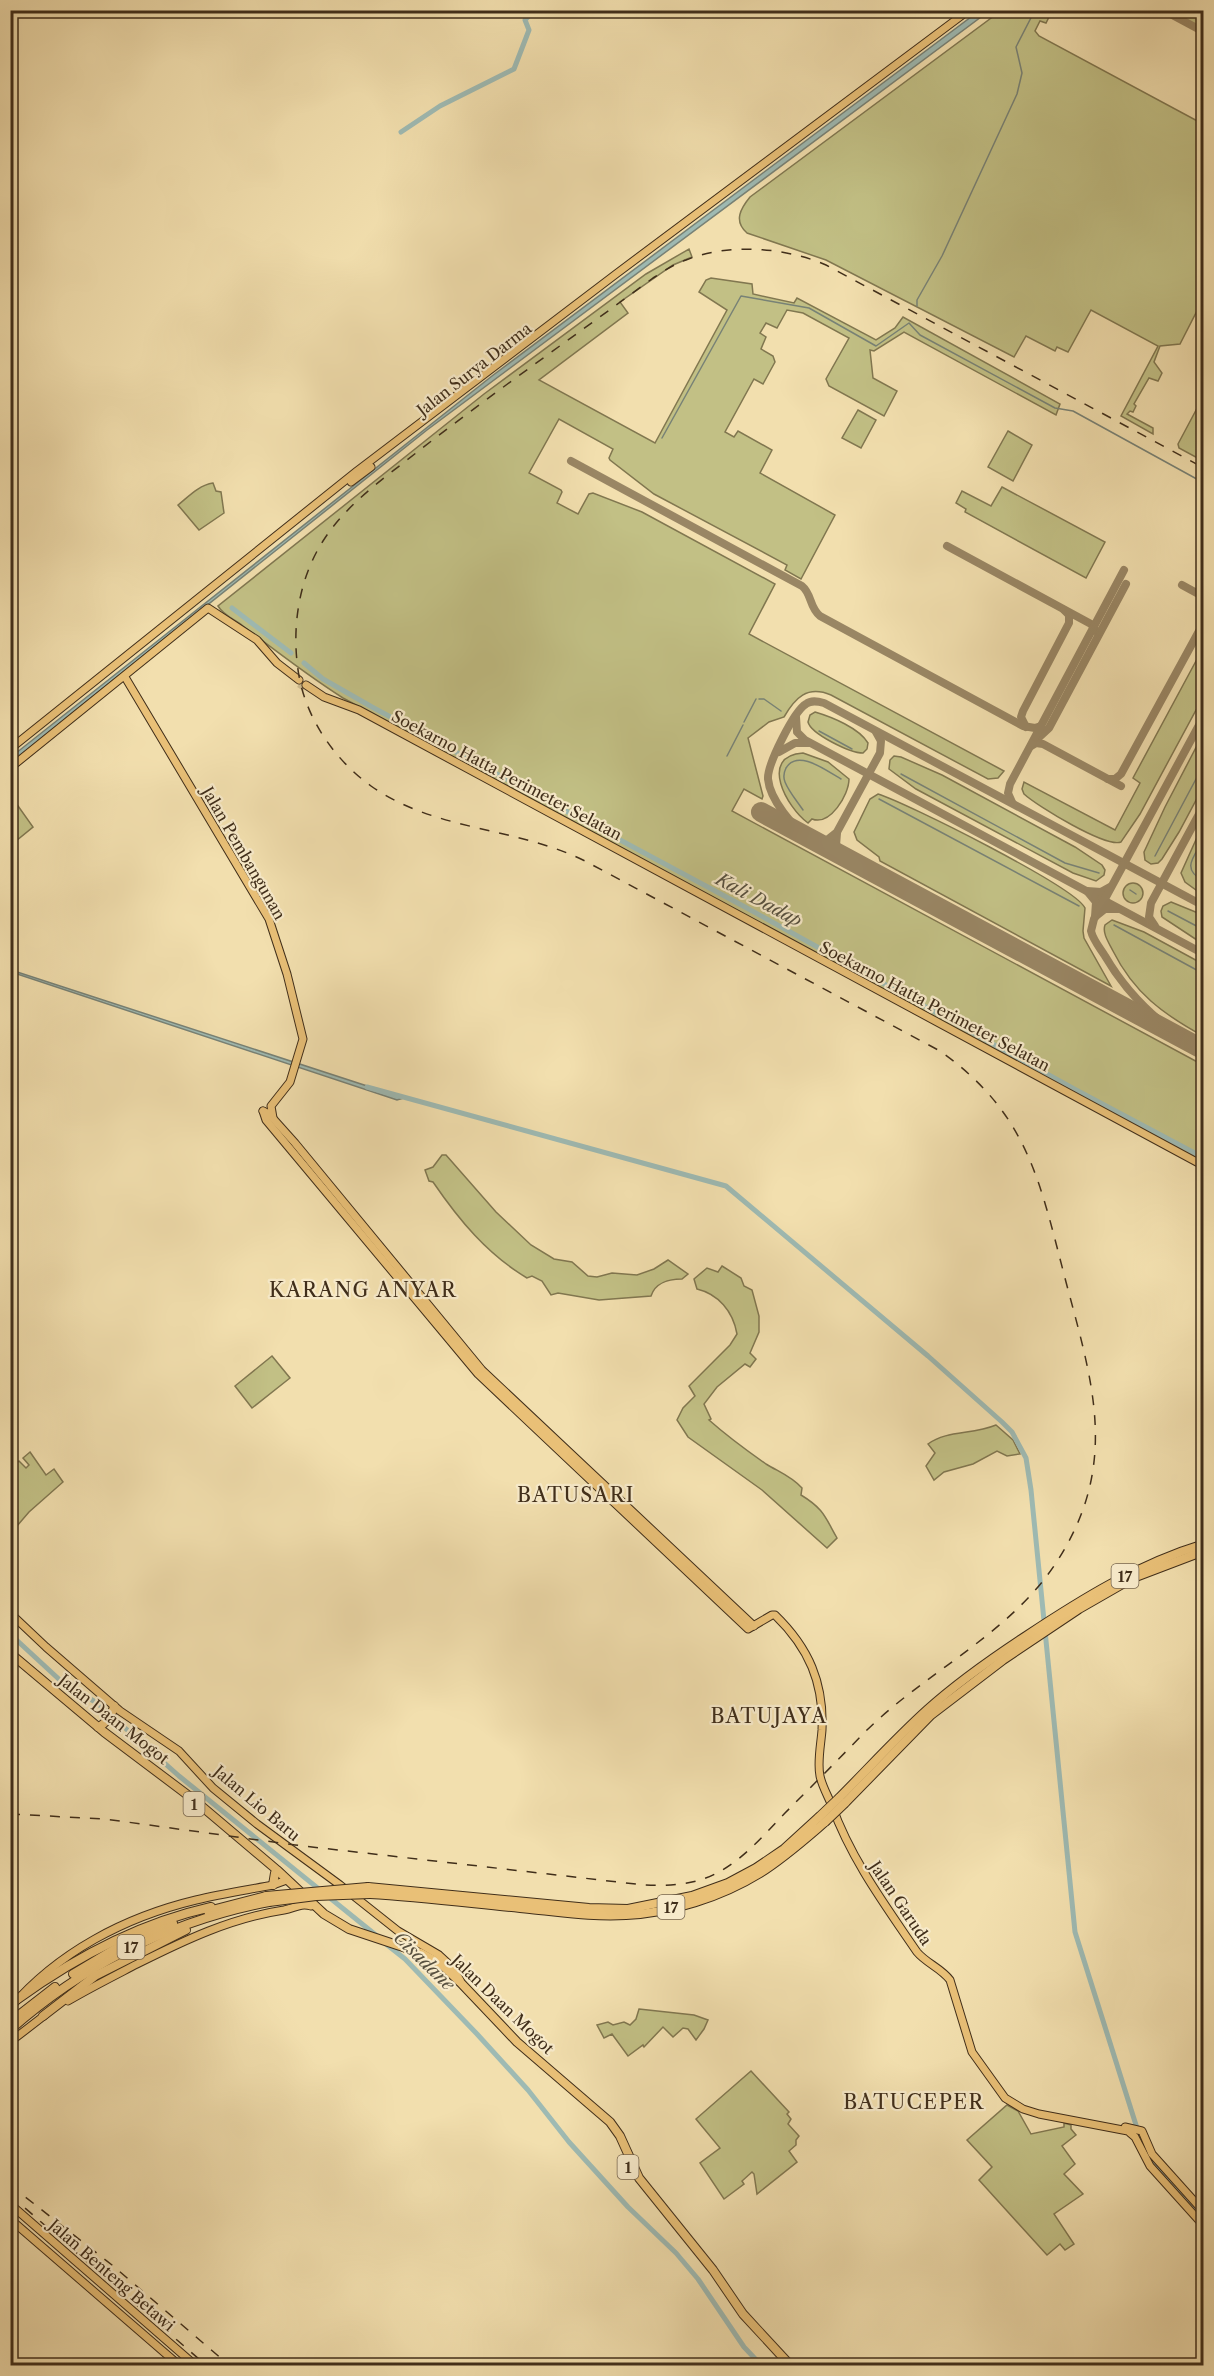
<svg xmlns="http://www.w3.org/2000/svg" width="1214" height="2376" font-family="'Libre Caslon Text',serif">
<rect width="100%" height="100%" fill="#f2dfae"/>
<filter id="stains"><feTurbulence type="fractalNoise" baseFrequency=".00333" numOctaves="4"/><feColorMatrix values="0 0 0 0 .2 0 0 0 0 .09 0 0 0 0 .02 0 0 0 .5 -.17"/></filter>
<radialGradient id="worn" r=".72"><stop offset=".6" stop-color="#630" stop-opacity="0"/><stop offset="1" stop-color="#630" stop-opacity=".3"/></radialGradient>
<!-- green -->
<g fill="#c2c085" stroke="#817750" stroke-width="1.5">
<path d="M1002 10 1052 11 1046 23 1040 21 1035 31 1039 36 1203 124V299L1180 344 1160 346 1154 362 1162 373 1158 381 1149 378 1134 404 1136 406 1133 412 1130 411 1127 414 1153 428V434L1121 416 1158 346 1091 310 1068 352 1057 347 1055 351 1026 336 1014 357 826 260 747 233C733 221 741 208 750 197Z"/>
<polygon points="1163,11 1203,11 1203,32"/>
<path d="M689 249 692 257 673 265 620 302 628 313 539 380 655 443 727 310 699 292 706 280 711 278 752 284 753 294 794 303 797 298 876 340 895 328 903 317 1060 404 1056 415 904 332 874 351 870 350 873 378 897 391 884 416 829 386 826 379 849 338 803 313 787 310 777 328 766 323 760 333 766 337 761 349 773 356 775 362 763 384 754 379 725 432 734 437 738 431 772 450 760 473 835 515 801 579 785 570 787 565 654 494 610 460 609 458 613 449 559 419 529 473 561 490 562 492 557 503 578 514 589 494 593 493 642 512 775 584 749 634 1004 771 998 778 988 779 831 695C807 685 795 698 784 717L769 722 748 738 763 796 762 799 744 789 732 811 1203 1065V1162L343 698C308 676 276 651 243 626 234 619 224 616 218 606L484 394 646 274Z"/>
<polygon points="1203,397 1204,461 1203,461 1179,448 1178,444"/>
<polygon points="858,410 876,420 861,448 842,438"/>
<polygon points="1008,431 1032,445 1013,481 988,467"/>
<path d="M213 483 216 491 221 492 224 513 199 530 178 505C188 497 199 485 213 483Z"/>
<polygon points="1002,487 1105,542 1086,578 965,512 966,509 956,503 962,491 991,506"/>
<path d="M1203 648V697L1140 814 1121 842C1106 848 1037 806 1024 794L1022 789 1024 782 1115 830 1140 783 1133 778Z"/>
<path d="M815 712C832 717 859 728 868 743L867 749 863 753C850 753 811 734 808 722L810 715Z"/>
<polygon points="1203,734 1203,787 1179,832 1162,859 1158,863 1151,864 1145,860 1144,852 1165,807"/>
<path d="M803 753 828 762 849 779C849 795 830 826 812 819L808 823C787 808 758 756 803 753Z"/>
<polygon points="894,756 901,757 942,775 1075,847 1102,865 1105,870 1104,875 1096,881 1073,873 916,789 889,769 890,760"/>
<path d="M878 794C907 803 1075 887 1085 908L1083 931 1084 938 1111 986 880 861 879 857 857 840 854 832 870 799Z"/>
<polygon points="11,796 33,827 11,845 10,845"/>
<polygon points="1203,824 1203,895 1185,882 1181,873"/>
<circle cx="1133" cy="893" r="10"/>
<polygon points="1171,902 1203,915 1203,944 1162,917 1161,911 1163,906"/>
<path d="M1112 920 1144 932 1203 964V1036C1163 1014 1134 993 1113 951 1109 943 1102 933 1105 925Z"/>
<path d="M442 1155H446L496 1212 531 1245 554 1259 572 1262 588 1276 597 1277 612 1273 637 1275 654 1269 668 1260 688 1274 682 1279C669 1279 655 1283 651 1296L599 1300 558 1293 551 1295 542 1281 532 1276 527 1278C487 1254 459 1220 433 1182L429 1181 425 1170 433 1167Z"/>
<path d="M722 1266 741 1278 744 1286 752 1290 759 1316V1332L750 1353 756 1359 750 1367 745 1364 717 1387 704 1404 711 1419 709 1420C727 1436 746 1450 766 1464 779 1472 791 1476 802 1488L801 1495C824 1509 825 1517 837 1538L827 1548 762 1490 688 1437 677 1420 683 1408 695 1396 689 1386 730 1345 737 1334C733 1311 718 1294 697 1289L694 1279 707 1268 718 1272Z"/>
<polygon points="272,1356 290,1378 252,1408 235,1386"/>
<path d="M996 1425 1013 1440 1020 1454 1007 1456 997 1451 973 1464 944 1472 934 1480 926 1466 935 1453 928 1444C947 1430 972 1435 996 1425Z"/>
<polygon points="30,1452 46,1475 54,1469 63,1482 29,1512 17,1526 11,1521 11,1468 19,1461 26,1468 29,1465 23,1458"/>
<polygon points="639,2009 694,2015 708,2020 704,2029 696,2040 688,2029 683,2028 673,2037 663,2027 644,2047 643,2045 628,2056 612,2034 604,2038 597,2025 608,2022 613,2025 624,2022 630,2025 636,2019"/>
<polygon points="751,2071 789,2112 787,2114 791,2119 788,2124 799,2136 796,2140 796,2145 789,2151 797,2162 757,2194 754,2174 752,2172 742,2181 744,2184 724,2199 700,2163 720,2148 696,2119"/>
<polygon points="1007,2105 1018,2111 1031,2134 1064,2127 1064,2123 1071,2125 1071,2129 1076,2135 1062,2146 1075,2164 1064,2174 1083,2194 1054,2214 1074,2244 1065,2250 1060,2244 1047,2255 979,2180 992,2167 967,2140"/>
</g>
<!-- water -->
<g fill="#9ebab3" stroke="#788276" stroke-width="1.5">
<polygon points="979,11 989,11 427,430 72,713 11,765 11,757 492,376"/>
<polygon points="11,970 404,1098 397,1100 11,972"/>
</g>
<g fill="none" stroke-linecap="round" stroke-linejoin="round">
<!-- stream -->
<g stroke="#788276" stroke-width="1.5">
<polyline points="917,306 917,300 942,256 1017,94 1022,73 1016,47 1035,10"/>
<polyline points="662,438 741,296 809,308 876,346 909,323 920,335 1055,408 1073,411 1204,483"/>
<polyline points="759,699 764,699 781,711"/>
<polyline points="744,722 756,699"/>
<polyline points="819,731 852,749"/>
<polyline points="727,756 743,725"/>
<polyline points="901,774 1065,863 1099,873"/>
<polyline points="879,799 1079,906"/>
<path d="M803 810C797 801 789 792 785 782 783 777 784 772 786 768 798 748 828 772 841 779"/>
<path d="M1204 839C1194 857 1180 869 1204 881"/>
<polyline points="1155,856 1204,764"/>
<polyline points="1130,890 1136,894"/>
<polyline points="1168,911 1204,930"/>
<polyline points="1114,925 1204,974"/>
</g>
<!-- river -->
<g stroke="#9ebab3" stroke-width="5">
<polyline points="401,132 440,106 514,69 529,30 525,20 534,10"/>
<polyline points="232,608 291,653"/>
<polyline points="304,663 323,679 372,707 745,907 1076,1090 1204,1158"/>
<polyline points="367,1087 726,1186 928,1356 1002,1422 1012,1432 1026,1458 1031,1490 1075,1932 1142,2144"/>
<polyline points="10,1634 62,1682 97,1703 179,1776 377,1936"/>
<polyline points="386,1944 405,1959 477,2034 528,2090 569,2142 628,2207 676,2253 698,2279 744,2347 762,2366"/>
<polyline points="1147,2155 1204,2219"/>
</g>
<!-- taxiway -->
<g stroke="#998664" stroke-width="8">
<polyline points="1163,10 1204,32"/>
<path d="M571 461 802 586C812 594 809 607 820 616L1023 726 1035 728 1041 726"/>
<polyline points="947,546 1091,624 1096,631"/>
<polyline points="1182,585 1204,597"/>
<polyline points="796,717 797,732 805,740 1204,954"/>
<polyline points="1026,727 1021,717 1023,711 1069,623 1069,615 1064,610"/>
<polyline points="1036,740 1049,728 1126,584"/>
<polyline points="1031,746 1036,743 1043,744 1121,786"/>
<polyline points="779,752 795,743 809,743"/>
<polyline points="1108,779 1115,779 1121,774 1204,622"/>
<polyline points="1012,802 1008,793 1010,784 1124,570"/>
<polyline points="837,833 836,846 841,856"/>
<path d="M810 839C793 827 770 800 768 779 767 765 794 711 806 704 811 700 817 701 824 703L1204 906"/>
<polyline points="817,843 827,840 837,832 880,753 881,741 876,732"/>
<polyline points="1110,887 1101,892 1087,891 1096,902 1095,917 1105,909 1118,909"/>
<polyline points="1155,926 1149,917 1151,903 1204,805"/>
<path d="M1187 1041C1152 1018 1126 992 1105 956 1100 948 1093 940 1091 931L1094 919 1204 716"/>
</g>
<!-- runway -->
<polyline stroke="#998664" stroke-width="20" points="761,812 1204,1050"/>
<!-- major-tunnel -->
<polyline stroke="#cebc90" stroke-width="7" stroke-dasharray="7 3.5" stroke-linecap="butt" points="299,684 307,689"/>
<!-- major casing -->
<g stroke="#402e1a" stroke-width="9">
<g id="major">
<polyline points="351,482 371,467"/>
<polyline points="125,677 269,919 287,974 303,1039 290,1082 271,1106 273,1118"/>
<polyline points="306,685 324,697 359,710 1204,1166"/>
<polyline points="10,749 357,471 616,274 969,10"/>
<polyline points="10,768 208,608 257,640 277,663 299,680"/>
<path d="M263 1111 266 1120 478 1374 748 1629 772 1615H775C809 1648 824 1683 822 1730 821 1744 817 1762 820 1776 822 1786 828 1796 832 1806 851 1859 885 1905 917 1952 926 1963 941 1968 950 1980L972 2052 1005 2098 1023 2109 1039 2114 1128 2131 1135 2137 1150 2166 1204 2226"/>
<polyline points="263,1111 269,1114 295,1143 482,1370 754,1626"/>
<polyline points="10,1613 46,1647 120,1711 179,1751 213,1788 257,1824 340,1885 398,1931 439,1955 452,1967 460,1980"/>
<path d="M68 2001C90 1988 114 1976 137 1964 185 1940 231 1918 284 1910 295 1908 300 1903 311 1906"/>
<path d="M10 2008C58 1952 125 1917 196 1900 221 1894 247 1890 273 1885L284 1881"/>
<polyline points="10,2042 45,2015"/>
<polyline points="1125,2127 1142,2131 1152,2154 1204,2212"/>
<polyline points="10,2204 196,2366"/>
<polyline points="10,2219 180,2366"/>
<polyline points="1201,2366 1204,2363"/>
</g>
</g>
<!-- highway casing -->
<g stroke="#402e1a" stroke-width="10">
<g id="highway">
<polyline points="10,1653 104,1732 193,1799 277,1870 324,1914 349,1929 421,1953 441,1964 460,1982 517,2042 610,2122 620,2136 639,2178 713,2270 743,2314 791,2366"/>
<path d="M98 1727C105 1725 113 1713 114 1706"/>
<path d="M839 1798C868 1769 896 1738 927 1710 957 1683 991 1659 1026 1636 1082 1599 1138 1564 1204 1544"/>
<polyline points="845,1803 931,1715 1003,1660 1079,1609 1133,1578 1204,1551"/>
<polyline points="273,1885 275,1873"/>
<polyline points="368,1887 589,1908 628,1909 692,1896 728,1883 756,1868 784,1849 819,1817"/>
<path d="M370 1894C423 1897 476 1904 530 1909 562 1912 593 1917 626 1915 671 1913 721 1897 760 1873 784 1858 804 1840 825 1822"/>
<polyline points="208,1911 266,1896"/>
<polyline points="73,1974 120,1946 173,1923"/>
<path d="M18 1999C77 1956 140 1923 211 1907"/>
<polyline points="43,2016 95,1976 186,1930"/>
<polyline points="10,2022 55,1987"/>
<path d="M10 2030C85 1964 171 1921 269 1902"/>
</g>
</g>
<!-- major -->
<use href="#major" stroke="#e9c077" stroke-width="7"/>
<!-- highway -->
<use href="#highway" stroke="#e9c077" stroke-width="8"/>
<!-- rail -->
<g stroke="#402e1a" stroke-width="1.5" stroke-dasharray="10 10" stroke-linecap="butt">
<path d="M10 1814 105 1819 295 1845 644 1885C667 1886 694 1885 715 1874 743 1860 764 1835 785 1813 811 1787 837 1761 863 1734 923 1673 1008 1636 1056 1563 1120 1465 1093 1384 1066 1282 1040 1183 1029 1114 940 1051L585 861C517 827 434 831 371 786 335 760 307 720 299 676 291 630 298 580 323 541 347 503 386 477 421 449 497 390 576 335 653 278 664 271 674 264 686 260 728 243 785 247 826 265L1204 468"/>
<polyline points="10,2185 112,2265 230,2366"/>
<polyline points="10,2195 207,2366"/>
</g>
<!-- highway-bridge casing -->
<g stroke="#402e1a" stroke-width="10" stroke-linecap="butt">
<g id="highway-bridge">
<polyline points="819,1817 839,1798"/>
<polyline points="825,1822 845,1803"/>
<polyline points="266,1896 368,1887"/>
<polyline points="269,1902 316,1896 370,1894"/>
</g>
</g>
<!-- highway-bridge -->
<use href="#highway-bridge" stroke="#e9c077" stroke-width="8"/>
</g>
<g text-anchor="middle" dominant-baseline="central" stroke-width="4.5" stroke-linejoin="round" paint-order="stroke">
<!-- shield labels -->
<g fill="#f7eaca" stroke="#77664f" stroke-width="1.5">
<rect x="1111.5" y="1564" width="27" height="24" rx="4.5"/>
<rect x="183.5" y="1792" width="21" height="24" rx="4.5"/>
<rect x="657.5" y="1895" width="27" height="24" rx="4.5"/>
<rect x="117.5" y="1935" width="27" height="24" rx="4.5"/>
<rect x="617.5" y="2155" width="21" height="24" rx="4.5"/>
</g>
<g font-size="15" font-weight="bold" fill="#402e1a">
<text x="1125" y="1576">17</text>
<text x="194" y="1804">1</text>
<text x="671" y="1907">17</text>
<text x="131" y="1947">17</text>
<text x="628" y="2167">1</text>
</g>
<!-- street labels -->
<g font-size="16" fill="#402e1a" stroke="#f7eaca">
<text transform="translate(474 369) rotate(-38)">Jalan Surya Darma</text>
<text transform="translate(507 775) rotate(28)">Soekarno Hatta Perimeter Selatan</text>
<text transform="translate(244 853) rotate(60)">Jalan Pembangunan</text>
<text transform="translate(935 1006) rotate(28)">Soekarno Hatta Perimeter Selatan</text>
<text transform="translate(114 1719) rotate(38)">Jalan Daan Mogot</text>
<text transform="translate(257 1803) rotate(40)">Jalan Lio Baru</text>
<text transform="translate(901 1903) rotate(56)">Jalan Garuda</text>
<text transform="translate(503 2004) rotate(44)">Jalan Daan Mogot</text>
<text transform="translate(112 2275) rotate(41)">Jalan Benteng Betawi</text>
</g>
<!-- water labels -->
<g font-size="18" font-style="italic" fill="#585140" stroke="#f7eaca">
<text transform="translate(759 900) rotate(28)">Kali Dadap</text>
<text transform="translate(424 1961) rotate(44)">Cisadane</text>
</g>
<!-- quarter labels -->
<g font-size="20" letter-spacing="1.5" fill="#402e1a" stroke="#f7eaca">
<text x="363" y="1290">KARANG ANYAR</text>
<text x="576" y="1495">BATUSARI</text>
<text x="769" y="1716">BATUJAYA</text>
<text x="914" y="2102">BATUCEPER</text>
</g>
</g>
<!-- margin -->
<rect width="1214" height="2376" fill="none" stroke="#f2dfae" stroke-width="36"/>
<rect x="12" y="12" width="1190" height="2352" fill="none" stroke="#402e1a" stroke-width="3"/>
<rect x="18" y="18" width="1178" height="2340" fill="none" stroke="#402e1a" stroke-width="1.5"/>
<rect width="100%" height="100%" filter="url(#stains)"/>
<rect width="100%" height="100%" fill="url(#worn)"/>
</svg>
